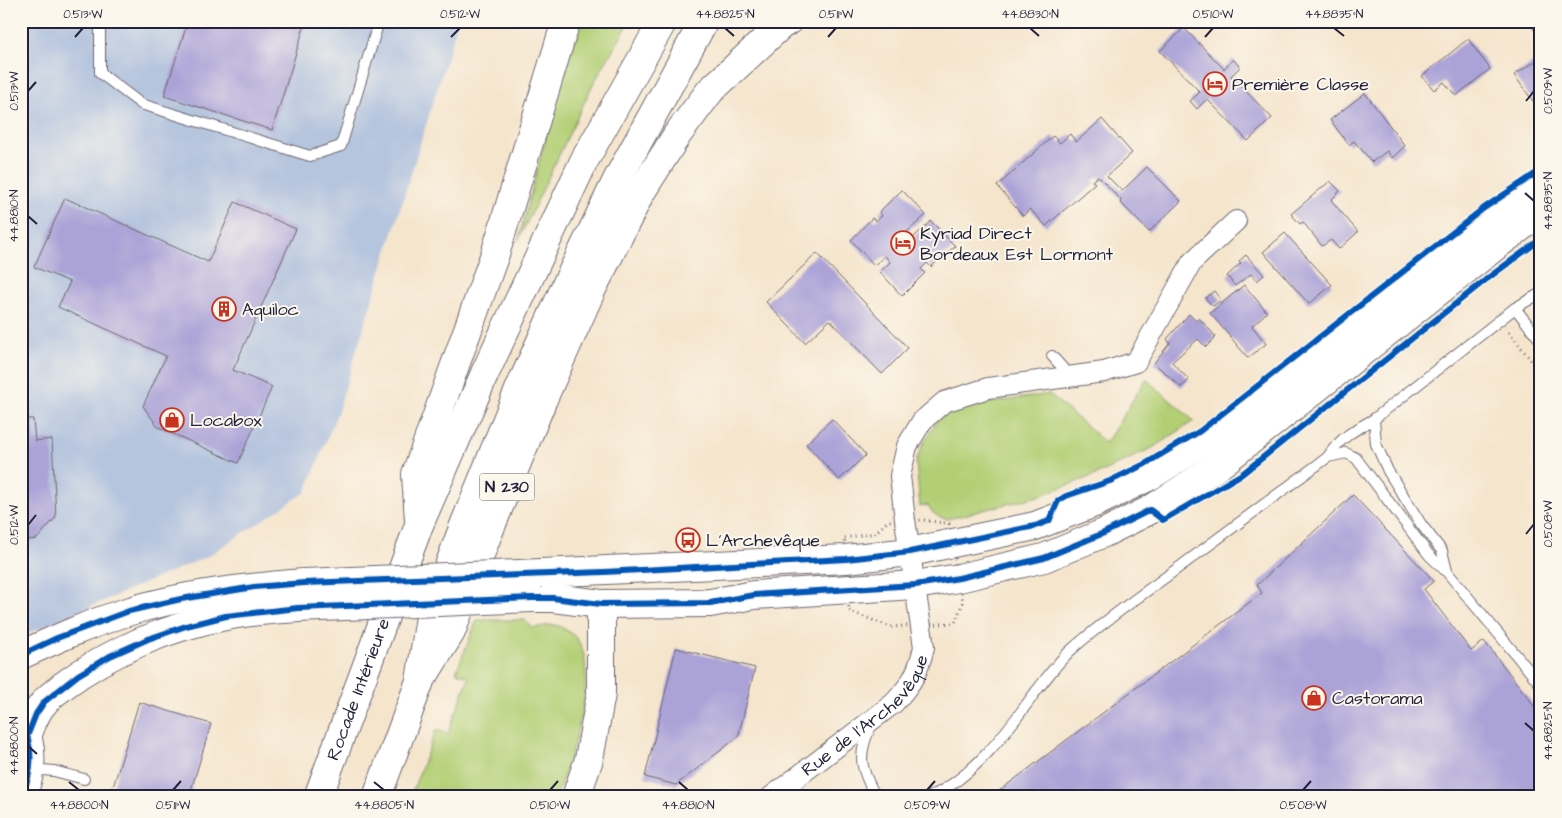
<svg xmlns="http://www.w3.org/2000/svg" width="1562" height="818" font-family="'Architects Daughter',sans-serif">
<rect width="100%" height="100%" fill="#fbf7ec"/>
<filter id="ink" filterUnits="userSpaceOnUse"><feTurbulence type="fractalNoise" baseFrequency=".02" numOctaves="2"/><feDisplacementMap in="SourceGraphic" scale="10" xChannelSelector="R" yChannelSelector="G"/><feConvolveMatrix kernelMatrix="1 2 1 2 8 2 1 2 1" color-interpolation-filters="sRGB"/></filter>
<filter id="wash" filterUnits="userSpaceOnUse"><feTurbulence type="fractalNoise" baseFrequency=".0096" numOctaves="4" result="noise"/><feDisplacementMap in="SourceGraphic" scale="20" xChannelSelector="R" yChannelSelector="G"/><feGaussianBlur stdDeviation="1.12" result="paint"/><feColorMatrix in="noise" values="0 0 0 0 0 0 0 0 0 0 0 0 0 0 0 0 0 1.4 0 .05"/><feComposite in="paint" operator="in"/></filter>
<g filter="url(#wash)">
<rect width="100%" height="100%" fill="#f5e5cd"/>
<!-- industrial -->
<polygon fill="#b6c5de" points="21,21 458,21 338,411 306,492 206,557 21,636"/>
<!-- green -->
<g fill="#b2cf75" stroke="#6a7858">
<polygon points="577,21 630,21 592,86 518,241"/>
<path d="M1146 379 1194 421 1154 447 1098 474 1039 496 948 519C937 517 933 515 928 505L920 507 916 461 923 444 938 419 956 408 1049 394 1106 443Z"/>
<path d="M477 620H525L532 628C539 627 548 625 555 625 559 626 563 628 566 630 610 651 569 763 556 797H410L436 730 448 733 469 677 456 672Z"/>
</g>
<g id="blocks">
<!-- building -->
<g fill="#aba3d7">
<polygon points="188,21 306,21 272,130 164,96"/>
<polygon points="1528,21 1541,21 1541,25 1534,30"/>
<polygon points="1184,28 1224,69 1233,59 1240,67 1231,76 1272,118 1248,141 1207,99 1197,109 1190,101 1200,92 1160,51"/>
<polygon points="1468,39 1490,69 1456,96 1444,82 1434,90 1422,76"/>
<polygon points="1541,58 1541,112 1514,75"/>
<polygon points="1365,93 1405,146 1392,158 1387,151 1372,162 1354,141 1349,145 1330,120"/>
<polygon points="1102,119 1132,153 1107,176 1122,191 1147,167 1181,201 1149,232 1120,202 1121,200 1098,176 1092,181 1095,183 1046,226 1030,209 1023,216 997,186 1053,136 1060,143 1070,134 1076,142"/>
<polygon points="1330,181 1340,191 1331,200 1358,232 1339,249 1331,240 1322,246 1303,222 1300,224 1291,214"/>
<polygon points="902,190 926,215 907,232 913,238 931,221 955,246 931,267 927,263 921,269 925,273 902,296 880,272 890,262 885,256 874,265 851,240 872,218 876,221 882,216 879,212"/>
<polygon points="65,198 208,262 235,202 296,229 233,370 272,387 238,463 158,427 143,406 166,356 58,307 70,282 34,267"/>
<polygon points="1285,233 1332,285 1309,304 1263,252"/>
<polygon points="817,253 908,348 882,374 830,320 805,343 766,302"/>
<polygon points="1246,255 1264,275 1257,281 1251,274 1235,286 1227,276 1241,263 1239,261"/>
<polygon points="1244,285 1267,312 1252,326 1266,344 1248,358 1210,313"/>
<polygon points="1214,291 1221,300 1213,306 1205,298"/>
<polygon points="1189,314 1196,321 1199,318 1216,337 1206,347 1198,339 1172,362 1189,380 1181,387 1154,363 1170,343 1167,339"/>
<polygon points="21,403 23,403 24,419 33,419 35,441 52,439 56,517 37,539 21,541"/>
<polygon points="832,419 866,455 839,480 806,444"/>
<polygon points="1353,495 1434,581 1424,589 1471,651 1484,641 1530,700 1541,718 1541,797 991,797 1262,593 1257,585"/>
<polygon points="676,648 755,668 738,737 676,785 645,777"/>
<polygon points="139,702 211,724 189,797 110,797"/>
</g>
</g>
</g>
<g filter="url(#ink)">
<use href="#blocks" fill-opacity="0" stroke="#6c666e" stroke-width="1"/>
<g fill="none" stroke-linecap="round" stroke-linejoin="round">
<!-- lane casing -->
<g stroke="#6c666e" stroke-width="12">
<g id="lane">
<polyline points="100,21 100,73 141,104 310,156 341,146 379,21"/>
<polyline points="1515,308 1541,341"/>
<polyline points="1052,356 1070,376"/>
<polyline points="1374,419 1376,444 1388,471 1421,524 1442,551 1447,571"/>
<polyline points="1328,457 1346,453 1356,458 1429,555 1447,572 1541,685"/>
<path d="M871 726C857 755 860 768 876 797"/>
<polyline points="31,769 54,771 84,779"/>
<path d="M930 797C972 778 1007 732 1034 694 1046 679 1056 664 1070 651 1101 623 1136 599 1170 574 1222 535 1275 496 1328 457 1338 439 1356 429 1374 419L1515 308 1541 293"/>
</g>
</g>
<!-- street casing -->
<g stroke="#6c666e" stroke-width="22">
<g id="street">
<path id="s1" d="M771 797 894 703C912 683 918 673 924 647L905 520 900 476 907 446 922 421 944 402 988 388 1104 372 1136 362 1192 262 1236 221"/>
</g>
</g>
<!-- secondary casing -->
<g stroke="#6c666e" stroke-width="30">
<g id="secondary">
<polyline points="541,573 846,559 910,552 1035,526 1097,502 1148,477 1203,443 1295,374 1520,197 1541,186"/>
<polyline points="532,598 553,598 601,604 710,603 754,595 915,585 959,578 1044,558 1104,533 1150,510 1218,466 1498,244 1541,212"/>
<path d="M21 655C56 639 91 623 127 612 184 594 245 588 304 583"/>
<path d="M21 719C33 745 34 771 21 796"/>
<path d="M28 734C32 723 35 713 43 704 48 697 56 692 63 686 108 652 170 626 226 616 249 611 274 610 298 608"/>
</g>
</g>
<!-- highway casing -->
<g stroke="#6c666e" stroke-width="30">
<g id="highway">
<polyline points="419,520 416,474 496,251 566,21"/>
<polyline points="426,672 451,632 487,536 543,399 591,291 641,192 677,135 710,91 780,26 788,21"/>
<path id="s2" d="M318 797 419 525 485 373 584 161 663 21"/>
<polyline points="377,797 420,681 430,617 463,528 519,390 567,283 617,180 704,21"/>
<polyline points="576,797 589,759 601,694 601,604"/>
</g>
</g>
<!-- path -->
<g stroke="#6c666e" stroke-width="3" stroke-dasharray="1 4" stroke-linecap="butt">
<polyline points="1509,332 1541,373"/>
<polygon points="924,520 949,524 963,602 955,623 891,627 849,611 844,538 875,533 888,521"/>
</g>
<!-- lane -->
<use href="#lane" stroke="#fff" stroke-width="10"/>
<!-- street -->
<use href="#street" stroke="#fff" stroke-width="20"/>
<!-- secondary -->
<use href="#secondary" stroke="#fff" stroke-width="28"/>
<!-- highway -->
<use href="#highway" stroke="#fff" stroke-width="28"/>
<!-- secondary-bridge casing -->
<g stroke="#6c666e" stroke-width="30" stroke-linecap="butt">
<g id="secondary-bridge">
<polyline points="304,583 541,573"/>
<polyline points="298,608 532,598"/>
</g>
</g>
<!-- secondary-bridge -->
<use href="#secondary-bridge" stroke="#fff" stroke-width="28"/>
<!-- cycleway casing -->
<g stroke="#fbf7ec" stroke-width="9">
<g id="cycleway">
<polyline points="21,655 57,638 129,611 181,599 254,587 304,583 604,572 846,559 910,552 1035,526 1049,521 1058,501 1066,496 1110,481 1145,464 1200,431 1484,208 1541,170"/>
<path d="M21 719C33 745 34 771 21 796"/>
<polyline points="28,734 36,714 44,702 78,675 110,656 148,639 186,626 226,616 298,608 532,598 553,598 601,604 710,603 754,595 915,585 959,578 1044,558 1104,533 1150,510 1163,520 1242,474 1488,278 1541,239"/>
</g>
</g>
<!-- cycleway -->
<use href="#cycleway" stroke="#0057b8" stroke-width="6"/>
</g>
</g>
<!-- ticks -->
<path fill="none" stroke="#22223b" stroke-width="2" d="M725 28 734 36M1030 28 1039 36M1334 28 1344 36M75 37 83 28M451 37 460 28M828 37 836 28M1205 37 1213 28M28 91 36 82M1526 101 1534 91M1525 193 1534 201M28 216 37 224M28 525 36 515M1526 534 1534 524M1525 723 1534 731M28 746 37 754M69 782 79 790M374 782 384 790M679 782 688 790M173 790 181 781M550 790 558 781M927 790 935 781M1303 790 1311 781"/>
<!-- icons -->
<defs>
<g id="hotel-ring" transform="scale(1.25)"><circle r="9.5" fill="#fbf7ec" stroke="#c8321e" stroke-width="1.5"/><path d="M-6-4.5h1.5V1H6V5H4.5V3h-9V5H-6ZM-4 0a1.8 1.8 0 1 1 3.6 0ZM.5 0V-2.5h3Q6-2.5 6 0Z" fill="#c8321e"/></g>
<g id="building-ring" transform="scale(1.25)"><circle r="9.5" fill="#fbf7ec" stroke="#c8321e" stroke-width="1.5"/><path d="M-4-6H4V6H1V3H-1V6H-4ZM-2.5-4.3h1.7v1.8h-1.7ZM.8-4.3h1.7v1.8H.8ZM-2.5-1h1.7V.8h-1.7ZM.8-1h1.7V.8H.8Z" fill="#c8321e"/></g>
<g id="shop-ring" transform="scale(1.25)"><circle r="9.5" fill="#fbf7ec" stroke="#c8321e" stroke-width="1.5"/><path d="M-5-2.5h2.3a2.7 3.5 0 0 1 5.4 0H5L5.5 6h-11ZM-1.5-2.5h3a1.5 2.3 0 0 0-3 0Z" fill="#c8321e"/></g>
<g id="bus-ring" transform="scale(1.25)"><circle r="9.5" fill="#fbf7ec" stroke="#c8321e" stroke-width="1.5"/><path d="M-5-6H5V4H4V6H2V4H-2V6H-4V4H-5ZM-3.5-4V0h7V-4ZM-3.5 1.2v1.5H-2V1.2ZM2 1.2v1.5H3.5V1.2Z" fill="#c8321e"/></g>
</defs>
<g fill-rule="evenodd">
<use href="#hotel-ring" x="1215" y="84"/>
<use href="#hotel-ring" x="903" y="243"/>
<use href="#building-ring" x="224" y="309"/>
<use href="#shop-ring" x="172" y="420"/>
<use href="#bus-ring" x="688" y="540"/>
<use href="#shop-ring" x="1314" y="698"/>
</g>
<g text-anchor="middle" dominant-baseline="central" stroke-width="4" stroke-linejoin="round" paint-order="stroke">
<!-- shield labels -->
<rect fill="#fbf7ec" stroke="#636270" stroke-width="1" x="479.5" y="473.5" width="55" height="27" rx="4"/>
<g font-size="16" font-weight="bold" fill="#22223b">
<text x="507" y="487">N 230</text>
</g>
<!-- poi labels -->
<g font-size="18" fill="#22223b" stroke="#fbf7ec" text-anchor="start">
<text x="1232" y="84">Première Classe</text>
<text x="920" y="233">Kyriad Direct<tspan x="920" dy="21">Bordeaux Est Lormont</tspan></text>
<text x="242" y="309">Aquiloc</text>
<text x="190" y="420">Locabox</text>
<text x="706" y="540">L'Archevêque</text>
<text x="1332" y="698">Castorama</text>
</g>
<!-- street labels -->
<g font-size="18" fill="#22223b" stroke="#fbf7ec">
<text stroke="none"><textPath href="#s2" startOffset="115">Rocade Intérieure</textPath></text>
<text stroke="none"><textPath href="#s1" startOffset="126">Rue de l'Archevêque</textPath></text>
</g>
</g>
<!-- margin -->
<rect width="1562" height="818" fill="none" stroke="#fbf7ec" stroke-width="55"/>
<rect x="28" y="28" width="1506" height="762" fill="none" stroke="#22223b" stroke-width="2"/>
<g font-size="12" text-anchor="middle" fill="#22223b">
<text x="83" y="18">0.513°W</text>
<text x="460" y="18">0.512°W</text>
<text x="725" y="18">44.8825°N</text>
<text x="836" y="18">0.511°W</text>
<text x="1030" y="18">44.8830°N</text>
<text x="1213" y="18">0.510°W</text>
<text x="1334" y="18">44.8835°N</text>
<text transform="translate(1548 91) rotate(-90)" y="4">0.509°W</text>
<text transform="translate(14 91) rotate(-90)" y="4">0.513°W</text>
<text transform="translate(1548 201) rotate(-90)" y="4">44.8835°N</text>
<text transform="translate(14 216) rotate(-90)" y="4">44.8810°N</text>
<text transform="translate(1548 524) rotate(-90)" y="4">0.508°W</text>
<text transform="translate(14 525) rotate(-90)" y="4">0.512°W</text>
<text transform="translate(1548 731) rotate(-90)" y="4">44.8825°N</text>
<text transform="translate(14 746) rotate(-90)" y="4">44.8800°N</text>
<text x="79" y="809">44.8800°N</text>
<text x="173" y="809">0.511°W</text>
<text x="384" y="809">44.8805°N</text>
<text x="550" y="809">0.510°W</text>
<text x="688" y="809">44.8810°N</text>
<text x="927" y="809">0.509°W</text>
<text x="1303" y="809">0.508°W</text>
</g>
</svg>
